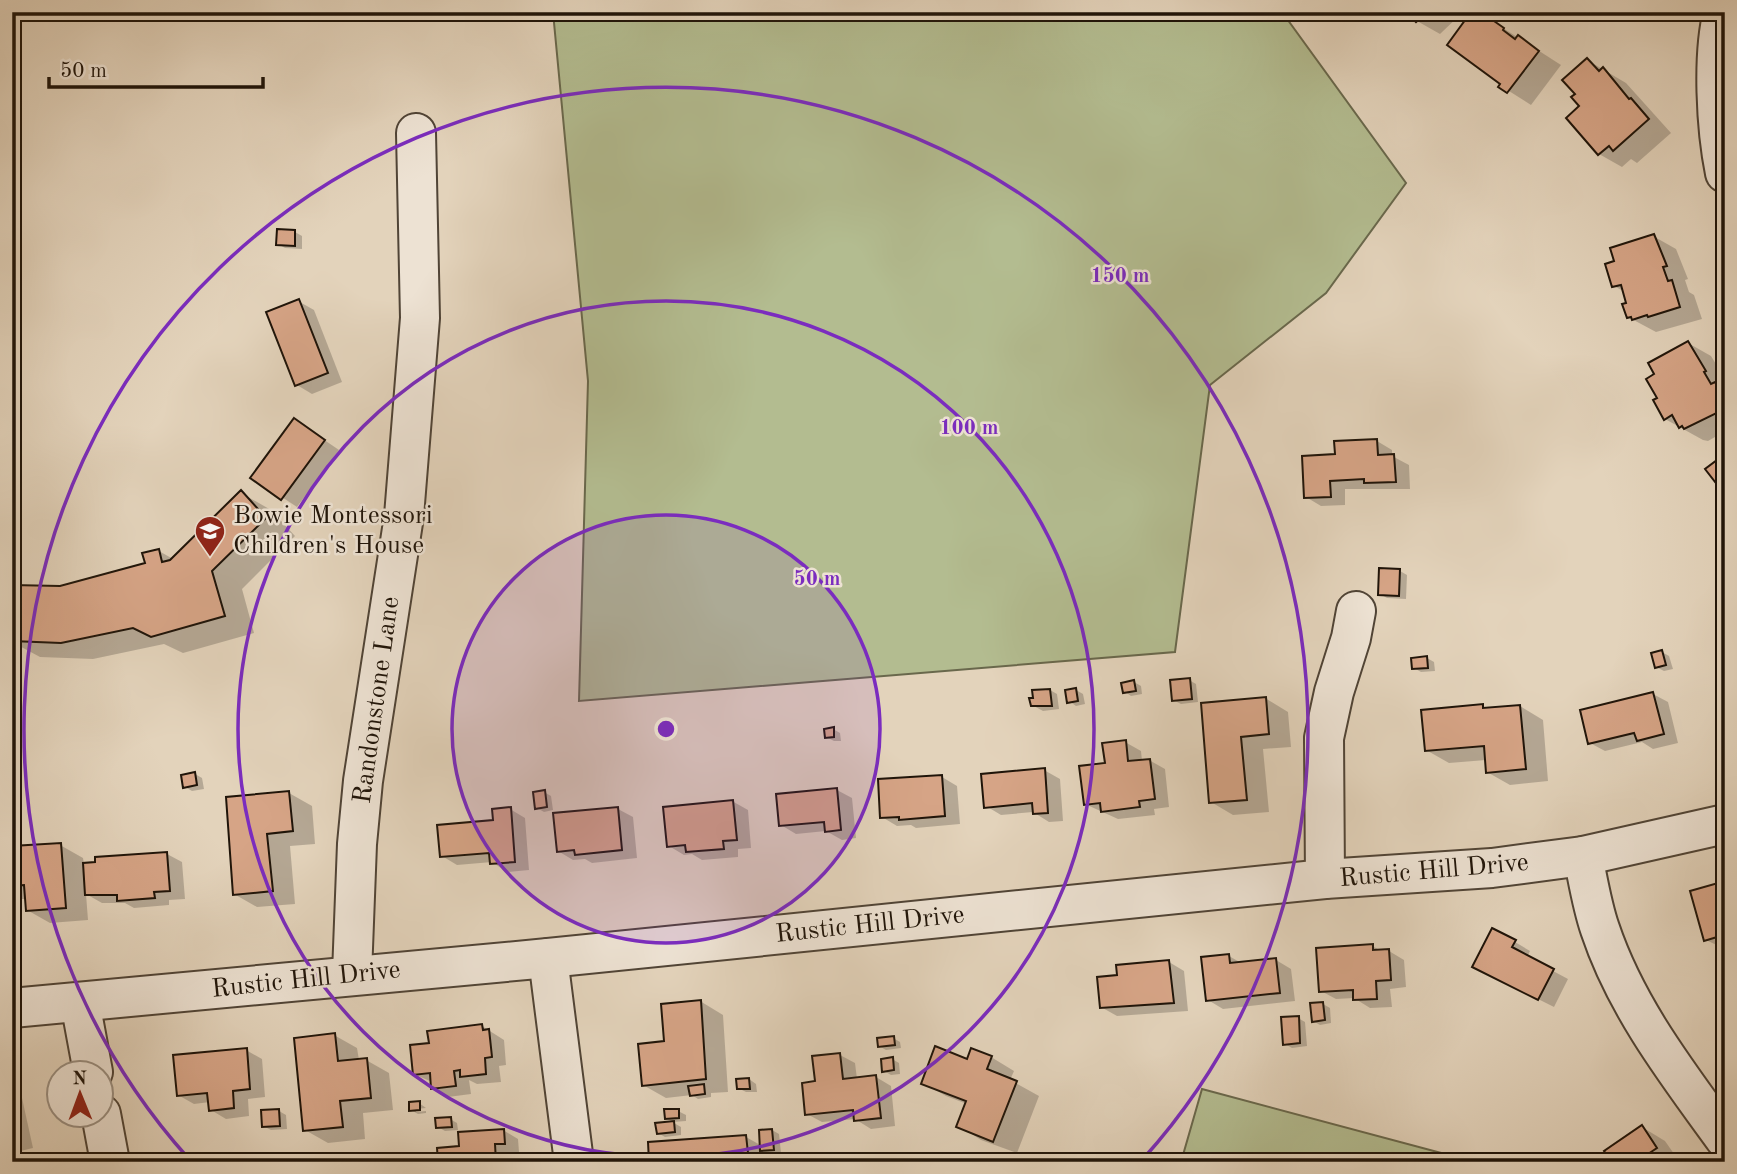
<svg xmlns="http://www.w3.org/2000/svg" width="1737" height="1174" font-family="'Old Standard TT',serif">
<rect width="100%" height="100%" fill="#e3d3bb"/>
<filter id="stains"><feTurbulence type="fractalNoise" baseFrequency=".00286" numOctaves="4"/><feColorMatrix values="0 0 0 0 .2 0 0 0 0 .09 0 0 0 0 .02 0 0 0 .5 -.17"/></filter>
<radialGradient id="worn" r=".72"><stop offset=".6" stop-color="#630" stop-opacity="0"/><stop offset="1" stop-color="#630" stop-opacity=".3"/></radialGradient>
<!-- green -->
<g fill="#b3bc90" stroke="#69684c" stroke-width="2">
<polygon points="553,12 1282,12 1406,183 1326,293 1210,385 1175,652 579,701 588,381"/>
<polygon points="1202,1089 1475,1162 1181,1162"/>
</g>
<!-- shadow -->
<g fill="#0003">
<polygon points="1409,12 1463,12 1440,34 1417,21"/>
<polygon points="1478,12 1561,65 1531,105 1501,86"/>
<polygon points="1587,60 1626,83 1671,133 1637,163 1631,159 1622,167 1599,154 1577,94"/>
<polygon points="295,232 302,236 302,249 285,248 278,244"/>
<polygon points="1653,236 1676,249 1688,279 1685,280 1689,292 1694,295 1702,319 1656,332 1628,317 1628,304 1625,292 1614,286 1616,262"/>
<polygon points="298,301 314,310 342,382 312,394 297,385"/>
<polygon points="1688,343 1711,356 1725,379 1725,396 1720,387 1716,387 1725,403 1725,434 1722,433 1708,441 1703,440 1665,419 1659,399"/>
<polygon points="295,420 339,450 297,507 253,478"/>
<polygon points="1377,441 1392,450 1392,456 1409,465 1410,489 1345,489 1345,505 1321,506 1306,497 1337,456"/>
<polygon points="241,493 271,510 295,536 242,589 254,633 183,653 164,644 93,659 40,657 12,642 12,587 61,587 147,564 159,551 173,559"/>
<polygon points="1400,571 1407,575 1406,599 1387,598 1380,594"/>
<polygon points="1662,652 1669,656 1673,669 1664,671 1656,667"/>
<polygon points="1427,658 1434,662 1435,671 1421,672 1414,668"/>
<polygon points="1189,680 1196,684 1198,702 1181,704 1173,700"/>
<polygon points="1134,682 1141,686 1142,694 1131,696 1124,691"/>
<polygon points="1050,690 1057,694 1059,709 1043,711 1032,705"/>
<polygon points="1076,690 1083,694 1085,704 1076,706 1069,701"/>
<polygon points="1653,694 1668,702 1678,743 1653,749 1642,742 1605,751 1590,743"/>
<polygon points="1265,698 1288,712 1291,747 1263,749 1269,812 1233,815 1211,802 1203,705"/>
<polygon points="1482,706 1488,709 1520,706 1543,720 1548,781 1510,785 1487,772 1486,760 1449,763 1426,750"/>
<polygon points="833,729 840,733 841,741 834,741 826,737"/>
<polygon points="1125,742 1141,751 1142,761 1149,760 1165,769 1169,807 1154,809 1155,815 1118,819 1085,804 1107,765"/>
<polygon points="1044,770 1060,779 1063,821 1049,822 1033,812 1001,815 986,806"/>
<polygon points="195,774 202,778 204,789 192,791 185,787"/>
<polygon points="942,777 957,786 960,824 916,828 911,825 897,826 882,817"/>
<polygon points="837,790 852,798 856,838 842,840 826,831 796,834 781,825"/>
<polygon points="544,792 551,796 553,810 544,812 537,808"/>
<polygon points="289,793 312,806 315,844 290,846 295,904 257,907 234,894"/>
<polygon points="732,801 748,810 751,848 738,849 738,857 702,860 692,854 684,855 669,846"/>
<polygon points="510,809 525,818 529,870 507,872 492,862 457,865 442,856 495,822"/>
<polygon points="618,809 633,817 637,858 592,863 585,859 573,860 558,851"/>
<polygon points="60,845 83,858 84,864 167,854 182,862 185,899 169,900 169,905 134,908 125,903 102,903 86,894 88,920 50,923 27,910 26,899 19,899 12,895 12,848"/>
<polygon points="1725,883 1725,949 1706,940"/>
<polygon points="1515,942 1530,951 1527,957 1568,979 1554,1007 1490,975"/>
<polygon points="1372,946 1382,951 1389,951 1404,960 1406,987 1390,989 1392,1007 1370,1008 1354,998 1336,999 1321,991"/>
<polygon points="1229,956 1243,964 1276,960 1291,969 1295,1001 1223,1009 1208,1000"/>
<polygon points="1169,962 1184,971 1188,1011 1117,1016 1101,1007 1119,976"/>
<polygon points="700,1001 723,1015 728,1092 711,1093 711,1097 698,1099 692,1095 666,1098 643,1085 666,1042"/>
<polygon points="1323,1004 1330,1008 1331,1023 1320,1025 1313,1021"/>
<polygon points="1298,1018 1305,1022 1307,1046 1292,1048 1285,1044"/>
<polygon points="482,1026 504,1040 506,1065 499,1066 501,1082 477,1084 469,1080 471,1094 448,1097 433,1088 432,1082 414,1074 431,1045"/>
<polygon points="334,1035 357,1048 359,1060 366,1060 389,1073 393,1110 363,1113 365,1139 328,1143 305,1130"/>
<polygon points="893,1038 900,1042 901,1048 886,1050 879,1046"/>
<polygon points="246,1050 262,1059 265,1097 248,1099 249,1116 226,1119 211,1110 210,1102 194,1104 178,1095"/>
<polygon points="840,1055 855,1063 857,1079 876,1077 891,1086 895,1126 871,1129 855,1119 822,1122 807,1114 817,1083"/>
<polygon points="991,1057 1014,1071 1010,1080 1039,1096 1017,1153 981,1140 959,1126 967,1104 946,1096 923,1083 968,1061"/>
<polygon points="892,1059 899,1063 900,1074 891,1075 884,1071"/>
<polygon points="749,1079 756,1084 757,1092 746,1092 738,1088"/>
<polygon points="12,1092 22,1098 33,1148 12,1153"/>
<polygon points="419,1103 426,1108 416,1109 416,1112 426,1111 426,1113 418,1114 411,1110"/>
<polygon points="279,1111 286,1115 287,1129 271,1130 263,1126"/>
<polygon points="678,1111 686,1115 686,1121 673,1122 666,1118"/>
<polygon points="450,1119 457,1123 458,1130 445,1131 438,1127"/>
<polygon points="674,1123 681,1127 681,1135 665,1137 658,1133"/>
<polygon points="1642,1127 1665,1141 1679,1161 1614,1162"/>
<polygon points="503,1130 518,1139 519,1152 510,1152 510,1162 440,1162 461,1148"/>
<polygon points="772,1130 779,1134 781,1153 769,1154 770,1162 651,1162 746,1137 762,1146"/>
<polygon points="230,1158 236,1162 220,1162"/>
</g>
<!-- building -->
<g fill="#d6a486" stroke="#1f1409" stroke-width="2">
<polygon points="1406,12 1427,12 1416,22"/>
<polygon points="1471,12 1481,12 1504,28 1503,30 1515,39 1518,35 1539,51 1507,93 1498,87 1500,84 1447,45"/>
<polygon points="1587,58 1599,71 1603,67 1629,99 1631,98 1649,119 1613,151 1609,146 1598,155 1566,118 1579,106 1571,97 1575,94 1562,80"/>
<polygon points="277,229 295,230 295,246 276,245"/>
<polygon points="1654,234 1667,266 1663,267 1668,281 1672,280 1680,307 1648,317 1647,315 1632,320 1631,317 1627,318 1622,304 1626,303 1621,285 1612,287 1605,264 1614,261 1610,248"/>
<polygon points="299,299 328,373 295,386 266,312"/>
<polygon points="1688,341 1706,371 1704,372 1711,384 1715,382 1725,400 1725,409 1684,429 1682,426 1679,428 1672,415 1664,420 1653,400 1657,398 1646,379 1654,374 1648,363"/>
<polygon points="294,418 325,440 281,500 250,478"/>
<polygon points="1377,439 1378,455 1394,454 1396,482 1364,483 1364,479 1330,481 1331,497 1304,498 1302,456 1335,454 1334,441"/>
<polygon points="1725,454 1725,501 1719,494 1722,491 1705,469"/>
<polygon points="241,490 266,518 212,571 225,616 151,637 133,628 61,643 12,641 12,585 60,586 145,563 142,553 159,549 162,562 170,560"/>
<polygon points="1379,568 1400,569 1399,596 1378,595"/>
<polygon points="1662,650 1666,665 1655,668 1651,653"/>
<polygon points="1427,656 1428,668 1412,669 1411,658"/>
<polygon points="1190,678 1192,699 1172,701 1170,680"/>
<polygon points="1134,680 1136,691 1123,693 1121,683"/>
<polygon points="1076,688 1078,701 1067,703 1065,690"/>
<polygon points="1050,689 1052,706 1031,706 1029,698 1033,698 1032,690"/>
<polygon points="1653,692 1664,734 1637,741 1634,733 1588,744 1580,710"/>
<polygon points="1266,697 1269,734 1241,737 1247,800 1209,803 1201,703"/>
<polygon points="1483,704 1483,708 1520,705 1526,769 1486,773 1484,746 1425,751 1421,710"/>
<polygon points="834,727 834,737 825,738 824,729"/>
<polygon points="1126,740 1128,761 1150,759 1155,799 1139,801 1140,807 1101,812 1100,803 1084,805 1079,766 1105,763 1102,743"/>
<polygon points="1045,768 1048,813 1033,814 1032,803 984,808 981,774"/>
<polygon points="195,772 197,785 183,788 181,775"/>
<polygon points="942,775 945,816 899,820 899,817 880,818 878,779"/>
<polygon points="837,788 841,830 825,832 824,822 779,826 776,794"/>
<polygon points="545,790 547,807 535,809 533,792"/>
<polygon points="289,791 293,831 267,834 273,891 233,895 226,797"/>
<polygon points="733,800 737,840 723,841 724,849 686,852 685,845 667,847 663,807"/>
<polygon points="511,807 515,862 490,864 489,853 440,857 437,825 493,820 492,809"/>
<polygon points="618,807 622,850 575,855 574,850 557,852 553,813"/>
<polygon points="61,843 66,908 26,911 24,885 12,886 12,846"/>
<polygon points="167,852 170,891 154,892 155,898 117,901 117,895 85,895 83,863 95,862 95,857"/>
<polygon points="1725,881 1725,947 1720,948 1717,937 1704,941 1690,891"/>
<polygon points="1492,928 1516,940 1512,947 1554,969 1538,1000 1472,967"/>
<polygon points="1373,944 1373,950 1389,949 1391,980 1376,981 1377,999 1353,1000 1353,990 1319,992 1316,948"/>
<polygon points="1229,954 1230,963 1276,958 1280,993 1206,1001 1201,957"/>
<polygon points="1169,960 1174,1003 1100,1008 1097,977 1117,975 1116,965"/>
<polygon points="701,1000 706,1079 642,1086 638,1044 664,1041 661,1004"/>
<polygon points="1323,1002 1325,1020 1312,1022 1310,1003"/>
<polygon points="1299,1016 1300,1043 1283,1045 1281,1017"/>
<polygon points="482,1024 483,1030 489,1029 492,1057 485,1058 486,1074 460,1077 460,1070 454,1071 456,1086 431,1089 430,1073 413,1075 410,1045 429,1043 427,1031"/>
<polygon points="335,1033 338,1061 367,1058 371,1098 340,1101 343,1127 303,1131 294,1038"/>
<polygon points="894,1036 895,1045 878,1047 877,1038"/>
<polygon points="935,1046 967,1059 971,1048 992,1056 987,1069 1017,1081 993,1142 956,1127 966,1101 921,1084"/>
<polygon points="247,1048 250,1089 233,1091 234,1108 209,1111 207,1093 177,1096 173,1055"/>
<polygon points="840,1053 843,1079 876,1075 881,1118 854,1121 853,1110 805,1115 802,1083 815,1081 812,1056"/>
<polygon points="893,1057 894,1070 882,1072 881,1059"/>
<polygon points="749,1078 750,1089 737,1089 736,1079"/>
<polygon points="704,1084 705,1094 690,1096 688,1086"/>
<polygon points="420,1101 420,1110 409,1111 409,1102"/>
<polygon points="279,1109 280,1126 262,1127 261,1110"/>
<polygon points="664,1109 679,1109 679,1118 665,1119"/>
<polygon points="12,1110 19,1140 12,1141"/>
<polygon points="451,1117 452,1127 436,1128 435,1118"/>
<polygon points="674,1121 675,1132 657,1134 655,1123"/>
<polygon points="1642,1125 1657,1148 1648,1154 1653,1162 1612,1162 1604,1151"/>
<polygon points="504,1129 505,1144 495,1144 496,1162 438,1162 437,1148 459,1146 458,1132"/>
<polygon points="772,1129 774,1150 760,1151 759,1130"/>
<polygon points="746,1135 749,1162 649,1162 648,1142"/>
</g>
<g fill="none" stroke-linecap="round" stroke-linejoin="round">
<!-- minor casing -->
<g stroke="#504436" stroke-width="42">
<g id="minor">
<path d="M1723 12C1712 55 1716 129 1725 173"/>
<path d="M1583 856C1588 880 1592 906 1600 929 1626 1007 1677 1073 1725 1139"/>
<polyline points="1325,879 1324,738 1334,692 1351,638 1356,611"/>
<polyline points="548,958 574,1162"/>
<polyline points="352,974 357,844 363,781 404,516 420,318 416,133"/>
<polyline points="80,1002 93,1072"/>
<polyline points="12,1008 548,958 1325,879 1492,868 1583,856 1725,824"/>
<polyline points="101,1114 110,1162"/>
</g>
</g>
<!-- minor -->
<use href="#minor" stroke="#ede2d3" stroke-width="38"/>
</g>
<!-- distance rings -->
<circle cx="666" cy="729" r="214" fill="#7b2cbf" fill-opacity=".12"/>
<g fill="none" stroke="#7b2cbf" stroke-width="3.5">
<circle cx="666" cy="729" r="214"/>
<circle cx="666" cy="729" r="428"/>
<path d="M189 1159A642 642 0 1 1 1143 1159"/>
</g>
<!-- icons -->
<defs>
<g id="school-pin" transform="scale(1.575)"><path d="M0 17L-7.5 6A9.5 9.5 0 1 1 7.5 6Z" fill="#8f2418" stroke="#ede2d3"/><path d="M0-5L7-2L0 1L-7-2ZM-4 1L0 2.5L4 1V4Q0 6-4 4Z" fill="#fff"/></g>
</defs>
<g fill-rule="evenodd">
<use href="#school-pin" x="210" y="531"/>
</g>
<g text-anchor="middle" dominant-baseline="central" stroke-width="5" stroke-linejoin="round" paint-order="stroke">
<!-- poi labels -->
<g font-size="26" fill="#1f1409" stroke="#ede2d3" text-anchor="start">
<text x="233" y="516">Bowie Montessori<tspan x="233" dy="30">Children's House</tspan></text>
</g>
<!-- street labels -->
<g font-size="26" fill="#1f1409" stroke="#ede2d3">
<text transform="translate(377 700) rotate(-82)">Randonstone Lane</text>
<text transform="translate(1434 871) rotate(-5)">Rustic Hill Drive</text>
<text transform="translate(870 925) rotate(-6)">Rustic Hill Drive</text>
<text transform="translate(306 980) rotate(-6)">Rustic Hill Drive</text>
</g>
</g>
<circle cx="666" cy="729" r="10" fill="#7b2cbf" stroke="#ede2d3" stroke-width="3.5"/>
<g font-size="21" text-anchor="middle" font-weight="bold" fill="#7b2cbf" stroke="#ede2d3" stroke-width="5" stroke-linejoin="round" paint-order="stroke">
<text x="1120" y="282">150 m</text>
<text x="969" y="434">100 m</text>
<text x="817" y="585">50 m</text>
</g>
<!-- margin -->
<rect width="1737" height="1174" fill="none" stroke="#e3d3bb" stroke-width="42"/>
<rect x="14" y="14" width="1709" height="1146" fill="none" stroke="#1f1409" stroke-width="3.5"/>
<rect x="21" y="21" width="1695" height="1132" fill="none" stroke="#1f1409" stroke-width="2"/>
<!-- north arrow -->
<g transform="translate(80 1094) rotate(359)"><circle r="33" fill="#ede2d3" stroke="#9b9082" stroke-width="2"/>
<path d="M0-5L12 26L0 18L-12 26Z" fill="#8f2418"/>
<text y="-10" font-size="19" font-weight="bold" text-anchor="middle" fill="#1f1409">N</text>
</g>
<!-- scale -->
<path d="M49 77v10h214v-10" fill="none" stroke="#1f1409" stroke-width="3.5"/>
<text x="60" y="77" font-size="21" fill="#1f1409" stroke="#ede2d3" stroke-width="5" paint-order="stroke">50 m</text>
<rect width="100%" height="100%" filter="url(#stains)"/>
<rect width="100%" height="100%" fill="url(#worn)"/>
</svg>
